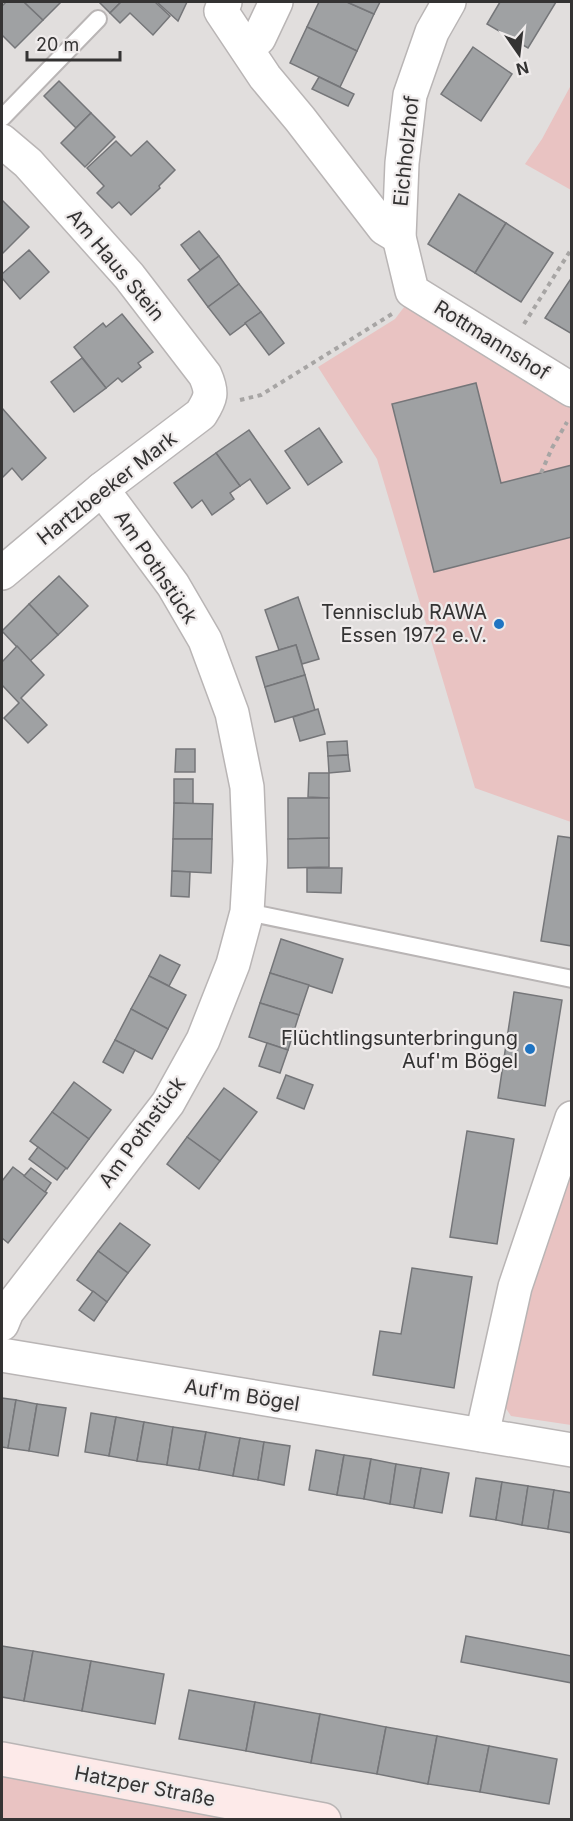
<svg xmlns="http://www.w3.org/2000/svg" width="573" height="1821" font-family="Inter,sans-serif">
<rect width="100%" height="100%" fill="#e1dedd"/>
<!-- green -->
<g fill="#e9c3c2">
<polygon points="571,85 571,190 525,164 542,139"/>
<polygon points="411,298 571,395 571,822 475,788 377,459 318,367 395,319"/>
<polygon points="571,1138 571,1425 511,1416 503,1404 531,1264"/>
<polygon points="2,1776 237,1819 2,1819"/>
</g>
<!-- building -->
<g fill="#9fa1a3" stroke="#757679" stroke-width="1.5">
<polygon points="6,2 24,2 43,20 15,48 2,35 2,6"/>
<polygon points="24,2 61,2 43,20"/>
<polygon points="99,2 121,2 110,13"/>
<polygon points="121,2 155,2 170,16 153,35 130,13 120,23 110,13"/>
<polygon points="157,2 187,2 178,21"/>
<polygon points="319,2 347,2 374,14 357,51 307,27"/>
<polygon points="347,2 380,2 374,14"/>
<polygon points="500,2 556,2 528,48 487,24"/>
<polygon points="307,27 357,51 340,87 290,63"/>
<polygon points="473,47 512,74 481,121 441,94"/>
<polygon points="319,77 354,94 348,106 312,89"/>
<polygon points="59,81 91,113 76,128 44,96"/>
<polygon points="91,113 115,137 85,167 61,143"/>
<polygon points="116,141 131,156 147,141 175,170 159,186 160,188 131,215 119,202 112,208 97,193 104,186 87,168"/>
<polygon points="459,194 506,223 475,273 428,244"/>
<polygon points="2,200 29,227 2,254"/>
<polygon points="506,223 553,253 521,302 475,273"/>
<polygon points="199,231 219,256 200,270 181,245"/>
<polygon points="29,250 49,272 20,299 2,278 2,274"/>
<polygon points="219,256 239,284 208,307 188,280"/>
<polygon points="572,277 572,334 545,318"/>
<polygon points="239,284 261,312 230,335 208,307"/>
<polygon points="261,312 284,343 269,355 245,323"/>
<polygon points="122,314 153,352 138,363 141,367 122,382 118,378 106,388 74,347 103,323 106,327"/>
<polygon points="82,358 106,388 74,412 51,382"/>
<polygon points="476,383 501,483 572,465 572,537 434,572 392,404"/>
<polygon points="2,408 46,458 22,480 12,468 2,478"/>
<polygon points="319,428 342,462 308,485 285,451"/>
<polygon points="249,430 290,488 267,504 250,479 240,486 216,453"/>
<polygon points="216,453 240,486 230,493 234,499 212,515 202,500 192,508 174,483"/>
<polygon points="59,576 88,606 58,635 29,604"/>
<polygon points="298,597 319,659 302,664 296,645 279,650 265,610"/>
<polygon points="29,604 58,635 30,661 2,631"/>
<polygon points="296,645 305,675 265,687 256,657"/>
<polygon points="17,646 44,675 21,698 47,725 28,743 4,718 19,703 2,685 2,662"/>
<polygon points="305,675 315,710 275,722 265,687"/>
<polygon points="318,709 325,734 300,741 293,717"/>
<polygon points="347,741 348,755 328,756 327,742"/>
<polygon points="176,749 195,749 195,772 175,772"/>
<polygon points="348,755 350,771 329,773 328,756"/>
<polygon points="309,773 329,773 329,798 308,797"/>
<polygon points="174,779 193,779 193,804 174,803"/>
<polygon points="288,798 329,798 329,838 288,839"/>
<polygon points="174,803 213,804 212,839 173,839"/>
<polygon points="558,836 572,838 572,946 541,941"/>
<polygon points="329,838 329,867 288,868 288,839"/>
<polygon points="173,839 212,839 211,873 172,871"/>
<polygon points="307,868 342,868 341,893 307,892"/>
<polygon points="172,871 190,872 189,897 171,896"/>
<polygon points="281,939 343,959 332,993 270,973"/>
<polygon points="160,955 180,965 169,986 149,976"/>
<polygon points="270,973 309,985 299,1015 260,1003"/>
<polygon points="149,976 186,995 168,1029 131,1009"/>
<polygon points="514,992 562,1000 545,1106 498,1098"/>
<polygon points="260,1003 299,1015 288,1050 249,1037"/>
<polygon points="131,1009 168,1029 152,1059 115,1040"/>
<polygon points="115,1040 135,1050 123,1073 103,1062"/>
<polygon points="267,1043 288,1050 280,1073 259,1066"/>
<polygon points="286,1075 313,1085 304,1109 277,1098"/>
<polygon points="74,1082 111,1110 89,1139 52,1112"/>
<polygon points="224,1088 257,1112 220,1161 187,1137"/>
<polygon points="52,1112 89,1139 67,1169 30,1141"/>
<polygon points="467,1131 514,1139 497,1244 450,1237"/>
<polygon points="187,1137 220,1161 199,1189 167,1164"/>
<polygon points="38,1147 66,1168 57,1180 29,1159"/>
<polygon points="13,1167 47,1193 8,1243 2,1238 2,1181"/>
<polygon points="31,1168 51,1183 45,1192 24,1176"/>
<polygon points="120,1223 150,1245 128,1273 98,1251"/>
<polygon points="98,1251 128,1273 107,1302 77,1280"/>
<polygon points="412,1268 472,1277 454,1388 373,1375 380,1331 401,1334"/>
<polygon points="93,1291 107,1302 94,1321 79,1310"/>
<polygon points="2,1398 16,1400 8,1448 2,1447"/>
<polygon points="16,1400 37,1404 29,1451 8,1448"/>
<polygon points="37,1404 66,1408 58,1456 29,1451"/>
<polygon points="91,1413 116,1417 109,1456 85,1452"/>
<polygon points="116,1417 144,1422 137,1461 109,1456"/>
<polygon points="144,1422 173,1427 167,1465 137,1461"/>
<polygon points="173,1427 206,1432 199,1470 167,1465"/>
<polygon points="206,1432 240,1438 233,1476 199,1470"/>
<polygon points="240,1438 264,1442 258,1480 233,1476"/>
<polygon points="264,1442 290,1446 284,1485 258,1480"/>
<polygon points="316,1450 344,1455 337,1495 309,1490"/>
<polygon points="344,1455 371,1459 364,1499 337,1495"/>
<polygon points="371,1459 396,1464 390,1504 364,1499"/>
<polygon points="396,1464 421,1468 414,1508 390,1504"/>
<polygon points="421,1468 449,1473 442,1513 414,1508"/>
<polygon points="476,1478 502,1482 496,1520 470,1516"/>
<polygon points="502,1482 528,1486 522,1525 496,1520"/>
<polygon points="528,1486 554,1490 548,1529 522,1525"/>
<polygon points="554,1490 572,1493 572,1533 548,1529"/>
<polygon points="466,1636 572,1656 572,1683 461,1662"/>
<polygon points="2,1646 33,1651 24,1701 2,1697"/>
<polygon points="33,1651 91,1661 82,1711 24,1701"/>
<polygon points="91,1661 164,1674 155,1724 82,1711"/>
<polygon points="189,1690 255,1702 246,1751 179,1739"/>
<polygon points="255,1702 320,1714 311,1763 246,1751"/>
<polygon points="320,1714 386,1727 377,1774 311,1763"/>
<polygon points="386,1727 437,1736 428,1784 377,1774"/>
<polygon points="437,1736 489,1746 480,1792 428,1784"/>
<polygon points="489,1746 557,1759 549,1804 480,1792"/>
</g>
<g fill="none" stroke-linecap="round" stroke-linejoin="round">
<!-- lane casing -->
<g stroke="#b9b5b5" stroke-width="20">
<g id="lane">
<polyline points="2,118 98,19"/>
<polyline points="247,912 572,979"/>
</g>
</g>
<!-- street casing -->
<g stroke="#b9b5b5" stroke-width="36">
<g id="street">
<polyline points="225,2 221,11 265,77 300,119 384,228 399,237"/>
<polyline points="449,2 432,32 410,95 402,163 399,237 412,291 572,390"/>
<polyline points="247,49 259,38 276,2"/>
<path d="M2 141 28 163 129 276 205 375C213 393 211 398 201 414L102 489 2 573"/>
<polyline points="2,1324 7,1312 168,1103 203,1040 233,964 247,912 250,861 247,787 232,713 205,640 173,585 102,489"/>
<polyline points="2,1355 572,1450"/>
<polyline points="482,1435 515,1287 572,1118"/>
</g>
</g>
<!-- secondary casing -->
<g stroke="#b9b5b5" stroke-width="36">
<polyline id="secondary" points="2,1759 324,1820"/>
</g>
<!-- path -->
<g stroke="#a7a5a4" stroke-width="4" stroke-dasharray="4.5 4.5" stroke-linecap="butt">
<polyline points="524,324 572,248"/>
<polyline points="240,400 261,395 392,314"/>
<polyline points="541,473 552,448 567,422"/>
</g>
<!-- lane -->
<use href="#lane" stroke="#fff" stroke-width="16"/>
<!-- street -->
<use href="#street" stroke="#fff" stroke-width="33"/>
<!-- secondary -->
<use href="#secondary" stroke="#fdeae9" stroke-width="33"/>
</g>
<!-- markers -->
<g fill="#1f74c2" stroke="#efebeb" stroke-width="2">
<circle cx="499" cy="624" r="6"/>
<circle cx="530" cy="1049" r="6"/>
</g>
<g text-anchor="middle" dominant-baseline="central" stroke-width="4.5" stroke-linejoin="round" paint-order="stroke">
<!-- street labels -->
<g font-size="20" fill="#343333" stroke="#efebeb">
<text transform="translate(406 151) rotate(-84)">Eichholzhof</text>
<text transform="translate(116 265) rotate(50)">Am Haus Stein</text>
<text transform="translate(492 340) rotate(32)">Rottmannshof</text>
<text transform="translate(107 488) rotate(-38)">Hartzbeeker Mark</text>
<text transform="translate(156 567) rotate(56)">Am Pothstück</text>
<text transform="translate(142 1132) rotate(-54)">Am Pothstück</text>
<text transform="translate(242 1395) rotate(9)">Auf'm Bögel</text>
<text transform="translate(145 1786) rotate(11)">Hatzper Straße</text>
</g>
<!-- poi labels -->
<g font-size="20" fill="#343333" stroke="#efebeb" text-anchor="end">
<text x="487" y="612">Tennisclub RAWA<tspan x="487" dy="23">Essen 1972 e.V.</tspan></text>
<text x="518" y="1038">Flüchtlingsunterbringung<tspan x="518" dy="23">Auf'm Bögel</tspan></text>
</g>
</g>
<!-- border -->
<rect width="573" height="1821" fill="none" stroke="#343333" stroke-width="6"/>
<!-- north arrow -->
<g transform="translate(519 54) rotate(166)" stroke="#efebeb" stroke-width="4.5" paint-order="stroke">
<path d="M0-4.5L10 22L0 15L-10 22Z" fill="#343333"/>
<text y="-9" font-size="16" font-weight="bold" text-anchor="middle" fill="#343333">N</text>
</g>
<!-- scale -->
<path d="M27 51v9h93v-9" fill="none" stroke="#343333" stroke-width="3"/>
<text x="36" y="51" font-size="18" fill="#343333" stroke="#efebeb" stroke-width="4.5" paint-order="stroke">20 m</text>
</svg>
